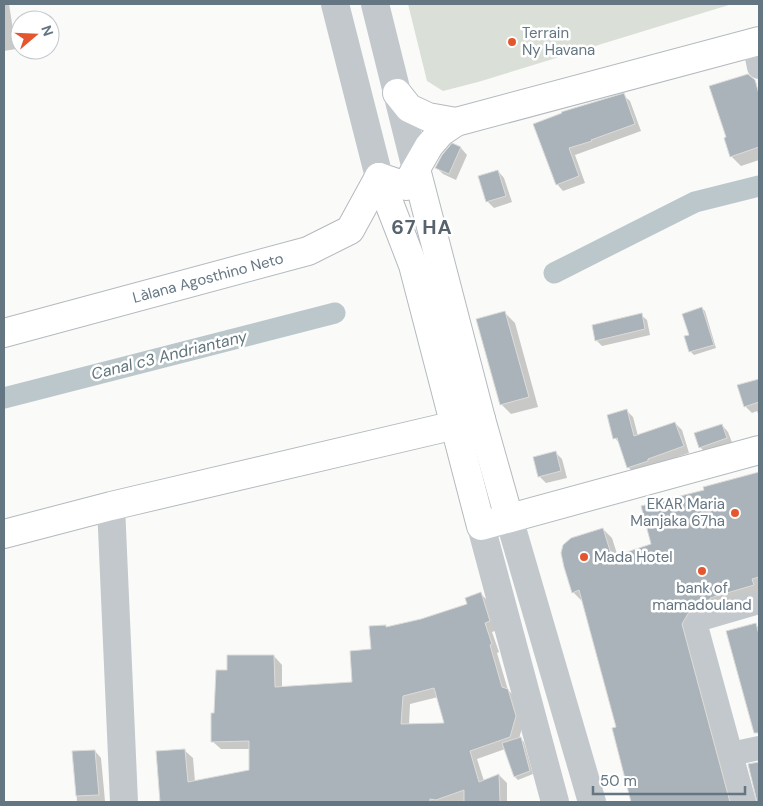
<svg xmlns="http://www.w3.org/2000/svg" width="763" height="806" font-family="'DM Sans',sans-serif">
<rect width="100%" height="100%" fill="#fafaf8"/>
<!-- green -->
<polygon fill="#dadfd7" points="408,4 732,4 478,82 443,91 427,81"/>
<!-- shadow -->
<g fill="#0003" fill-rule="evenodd">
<polygon points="4,4 9,4 16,49 4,51"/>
<polygon points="754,81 757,84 755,84 759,98 759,160 741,166 731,156"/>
<polygon points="623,95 630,101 641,131 575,155 585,183 563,191 557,184 535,124"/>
<polygon points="452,145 461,148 467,155 456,180 443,174 436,167"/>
<polygon points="498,171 504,178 512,202 494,208 487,201"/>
<polygon points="702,308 705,311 716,348 694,355 691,352 686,337 690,336"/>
<polygon points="505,313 515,323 538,407 511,414 501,404"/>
<polygon points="641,315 647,320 650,335 602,346 596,340"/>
<polygon points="759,380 759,416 757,411 752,413 745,406 739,386"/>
<polygon points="627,411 633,417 638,436 675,423 682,430 689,453 653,465 635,474 629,468 620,444 615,438"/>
<polygon points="722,425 728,432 733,445 707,454 700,447"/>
<polygon points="556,453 562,459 567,478 546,483 539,476"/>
<polygon points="759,473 759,595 698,621 736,802 632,802 614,729 617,728 582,601 573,592 603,529 612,538 618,557 653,545 706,491 705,488"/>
<path d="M480 593 488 601 498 630 492 632 499 652 497 653 508 690 516 698 523 724 519 739H521L524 742 533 774 518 780 515 777 505 749 477 759 484 781 499 775 507 783V802H162L157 752 184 750 193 758 195 782 251 771 250 749H221L212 741 216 714 229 671 274 656 282 665V688L354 683 385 626 388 628 421 620 469 605ZM438 697 445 724 409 725 410 704Z"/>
<polygon points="755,624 759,628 759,724 758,724"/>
<polygon points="95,751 101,758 105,801 77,802 74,753"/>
</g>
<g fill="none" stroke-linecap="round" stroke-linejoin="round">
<!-- canal -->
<g stroke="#bbc7cb" stroke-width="21">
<polyline points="554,273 695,202 759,186"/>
<polyline points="4,398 335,313"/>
</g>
</g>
<!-- building -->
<g fill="#aab3b9" stroke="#dcdcda" fill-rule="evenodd">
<polygon points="748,74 755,80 759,94 759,147 730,157 724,138 726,137 709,86"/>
<polygon points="624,93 635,124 591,140 592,141 569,148 579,176 556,185 533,124 562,113 561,112"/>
<polygon points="452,143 461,147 449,174 435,168 442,155"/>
<polygon points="498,170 506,196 486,202 478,176"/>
<polygon points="702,307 714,345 689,352 684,336 689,335 682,314"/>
<polygon points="505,311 529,397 500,405 476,319"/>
<polygon points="642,313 645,329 595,341 592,325"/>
<polygon points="759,379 759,402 744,407 737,385"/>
<polygon points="627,409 634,436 675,422 684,446 648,459 648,461 627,468 617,438 613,439 607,415"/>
<polygon points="722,424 727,438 699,448 694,433"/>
<polygon points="556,451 561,471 538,477 533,457"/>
<polygon points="759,472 759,577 752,579 754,585 710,598 711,602 694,608 689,612 682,624 730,802 631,802 612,728 616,727 579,590 572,593 564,567 561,553 563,545 571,538 603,528 612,557 651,544 641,506 704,490 703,487"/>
<path d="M481 592 490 621 485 623 492 644 490 645 502 687 508 689 516 716 510 737 470 751 479 782 499 774 500 802H464V790L436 800 430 799V802H160L156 751 185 749 188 782 249 770V741L211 742V713H214L216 670H227V655H274L275 687 352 682 350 651 371 649 369 626 386 625V627L421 619 467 604 465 598ZM434 688 444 723 401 724 403 696Z"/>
<polygon points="756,623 759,635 759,733 754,733 726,631"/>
<polygon points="521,737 530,771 514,777 502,743"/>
<polygon points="95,750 99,795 76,796 72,751"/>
<polygon points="759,762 759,802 757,802 748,764"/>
</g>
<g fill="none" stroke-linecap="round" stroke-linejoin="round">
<!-- secondary casing -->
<g stroke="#b3babf" stroke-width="30">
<g id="secondary">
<polyline points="397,93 409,108 428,117 456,122"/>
<polyline points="416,169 481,419 509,518"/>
<polyline points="379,177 413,265 481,526 759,450"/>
<polyline points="379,177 406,186 429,146 441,132 456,122 759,41"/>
<polyline points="4,333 308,251 350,230 379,177"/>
<polyline points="4,534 111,506 481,419"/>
</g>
</g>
<!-- minor -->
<g stroke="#c3c8cc" stroke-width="24">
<polyline points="754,43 759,67"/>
<polyline points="731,754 759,748"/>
<polyline points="744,802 696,626 700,620 704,618 759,602"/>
</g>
<!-- tertiary -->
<g stroke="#c3c8cc" stroke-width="28">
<polyline points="335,4 379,177"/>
<polyline points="375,4 416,169"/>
<polyline points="111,506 124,802"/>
<polyline points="509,518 592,802"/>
<polyline points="481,526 555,802"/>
</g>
<!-- secondary -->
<use href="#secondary" stroke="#fff" stroke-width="28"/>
</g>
<!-- markers -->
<g fill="#e4572e" stroke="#fff" stroke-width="2">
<circle cx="512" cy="42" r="5"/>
<circle cx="735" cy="513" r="5"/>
<circle cx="584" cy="557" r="5"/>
<circle cx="702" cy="571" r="5"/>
</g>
<g text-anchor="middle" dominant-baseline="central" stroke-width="5" stroke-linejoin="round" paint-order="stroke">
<!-- poi labels -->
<g font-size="15" fill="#657683" stroke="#fff" text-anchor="start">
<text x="522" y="33">Terrain<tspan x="522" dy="17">Ny Havana</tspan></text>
<text x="725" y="504" text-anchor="end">EKAR Maria<tspan x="725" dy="17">Manjaka 67ha</tspan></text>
<text x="594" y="557">Mada Hotel</text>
<text x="702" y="588" text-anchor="middle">bank of<tspan x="702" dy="17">mamadouland</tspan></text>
</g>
<!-- street labels -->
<g font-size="15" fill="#657683" stroke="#fff">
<text transform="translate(208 278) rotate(-15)">Làlana Agosthino Neto</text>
</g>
<!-- water labels -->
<g font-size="16" font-style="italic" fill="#60757c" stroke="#fff">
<text transform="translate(169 355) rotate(-14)">Canal c3 Andriantany</text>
</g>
<!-- district labels -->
<g font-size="20" font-weight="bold" letter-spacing="1" fill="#57646e" stroke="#fff">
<text x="422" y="227">67 HA</text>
</g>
</g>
<!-- border -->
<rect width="763" height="806" fill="none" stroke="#657683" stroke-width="10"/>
<!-- north arrow -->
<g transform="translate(35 35) rotate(71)"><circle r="24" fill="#ffffff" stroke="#c1c8cd"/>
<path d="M0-4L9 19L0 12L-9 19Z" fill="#e4572e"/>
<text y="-8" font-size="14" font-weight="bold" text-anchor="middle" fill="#657683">N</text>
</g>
<!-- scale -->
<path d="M593 786v8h152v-8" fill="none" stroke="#657683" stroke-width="2.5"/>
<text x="600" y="786" font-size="15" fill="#657683" stroke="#ffffff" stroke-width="4" paint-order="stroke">50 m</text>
</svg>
